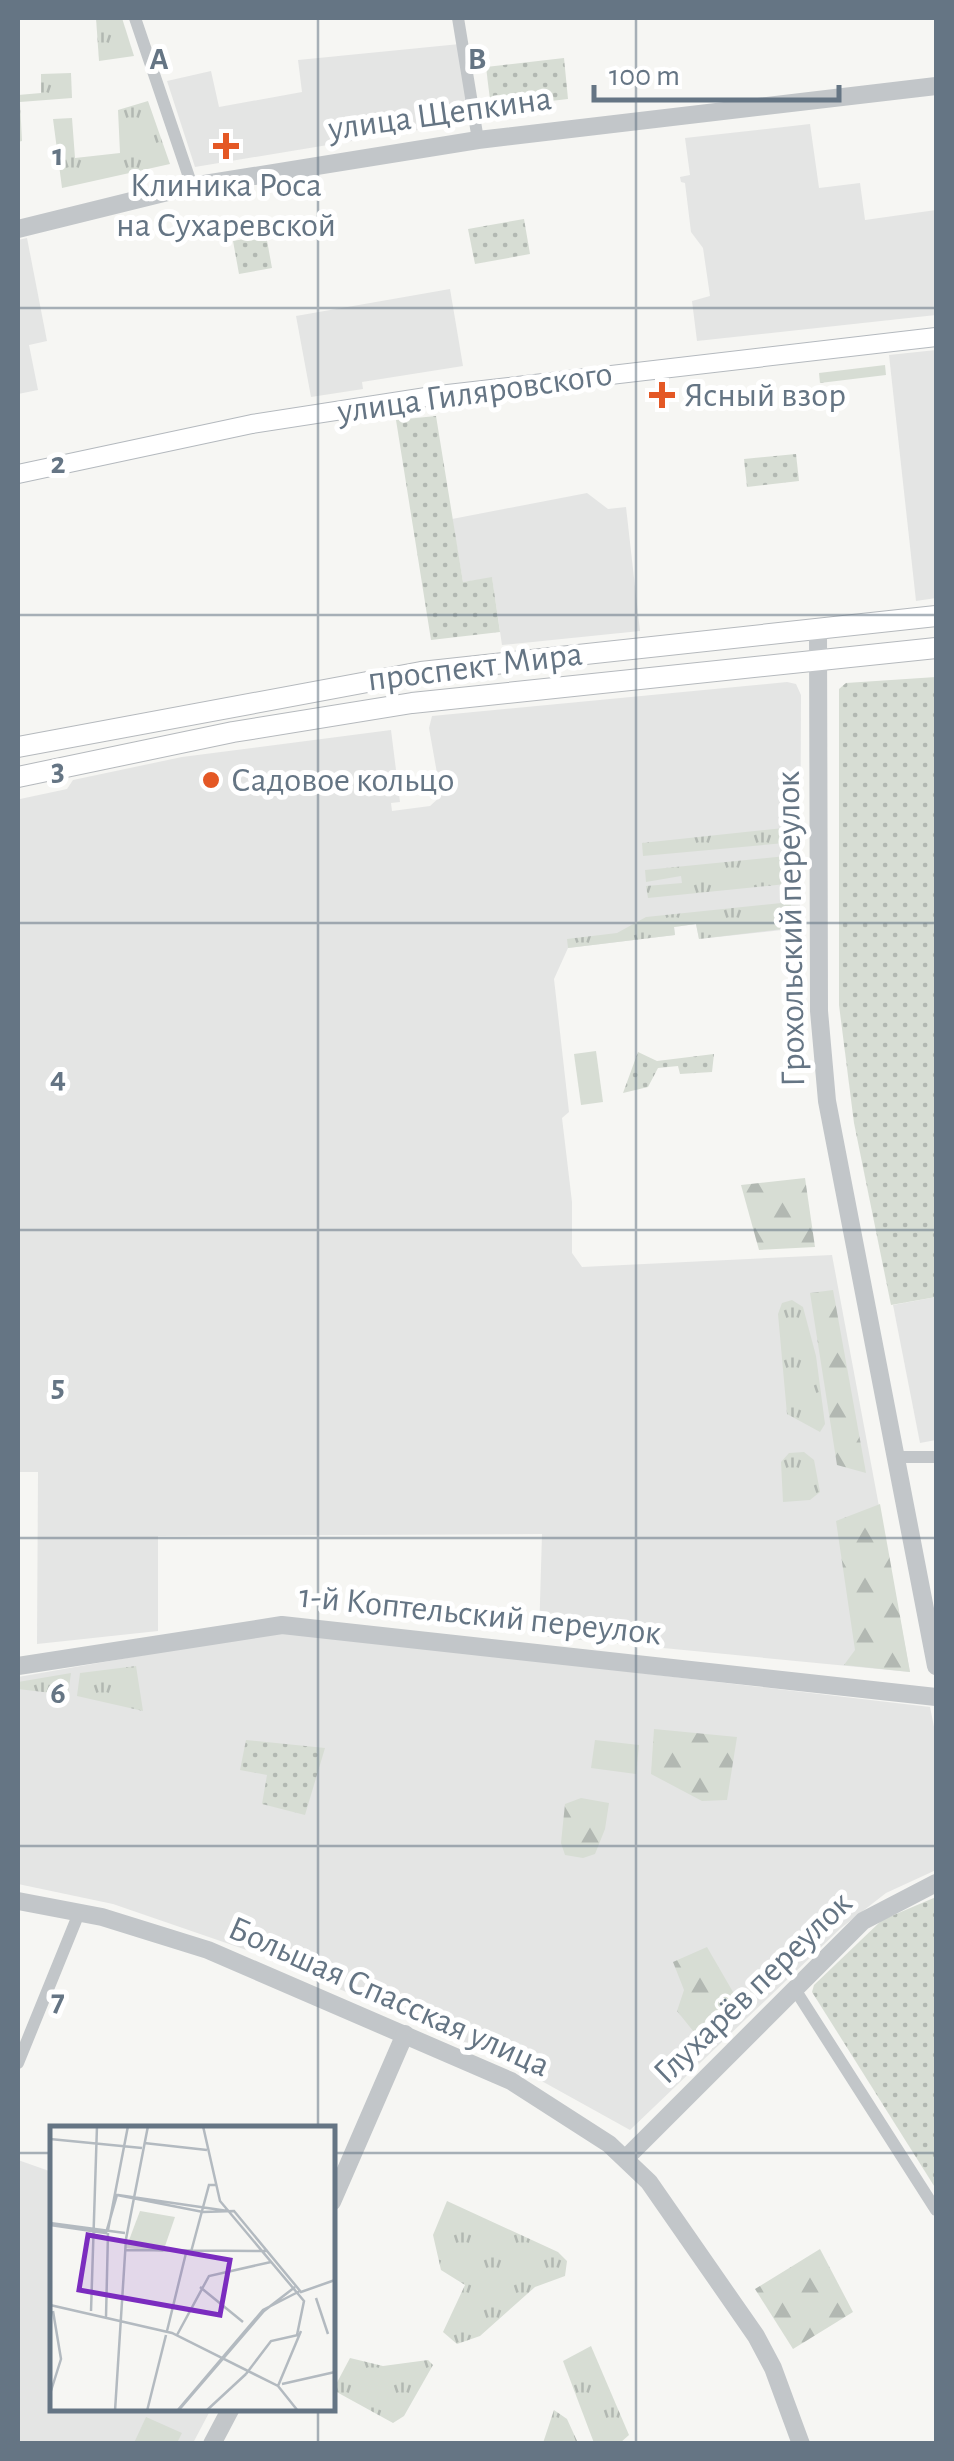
<svg xmlns="http://www.w3.org/2000/svg" width="954" height="2461" font-family="'Alegreya Sans',sans-serif">
<defs>
<pattern id="grass-tufts" width="24" height="20" patternUnits="userSpaceOnUse" patternTransform="scale(2.5)"><rect width="24" height="20" fill="#d7ddd4"/><path d="M3 7l-1-3M5 7V3M7 7l1-3M15 17l-1-3M17 17v-4M19 17l1-3" fill="none" stroke="#b2b8b2"/></pattern>
<pattern id="forest-firs" width="22" height="20" patternUnits="userSpaceOnUse" patternTransform="scale(2.5)"><rect width="22" height="20" fill="#d7ddd4"/><path d="M5 1l3.5 6h-7zM16 11l3.5 6h-7z" fill="#b2b8b2"/></pattern>
<pattern id="park-dots" width="8" height="8" patternUnits="userSpaceOnUse" patternTransform="scale(2.5)"><rect width="8" height="8" fill="#d7ddd4"/><path d="M2 2h.1M6 6h.1" fill="none" stroke="#b2b8b2" stroke-width="1.8" stroke-linecap="round"/></pattern>
</defs>
<rect width="100%" height="100%" fill="#f6f6f3"/>
<!-- built -->
<g fill="#e4e5e4">
<polygon points="460,44 472,121 195,167 167,81 211,71 219,107 302,92 298,60"/>
<polygon points="810,124 819,188 860,183 865,220 936,210 936,315 697,341 692,301 710,296 703,248 691,232 685,183 681,182 680,177 690,175 685,138"/>
<polygon points="27,238 47,341 29,345 38,390 18,394 18,240"/>
<polygon points="450,289 463,366 362,382 363,389 311,397 296,316"/>
<polygon points="936,350 936,598 916,601 889,355"/>
<polygon points="587,493 608,509 626,507 640,631 502,645 492,578 463,582 452,519"/>
<polygon points="787,682 796,684 801,695 800,928 699,939 696,924 674,927 675,935 568,948 554,979 569,1112 562,1118 572,1202 572,1253 582,1267 832,1255 910,1672 539,1636 542,1534 158,1536 158,1631 37,1644 38,1472 18,1472 20,799 67,789 73,780 182,757 391,730 400,802 391,803 392,811 430,806 441,796 429,728 432,716"/>
<polygon points="936,1297 936,1440 920,1443 893,1305"/>
<polygon points="282,1631 930,1707 936,1737 936,1870 886,1893 841,1928 630,2130 520,2069 267,1957 113,1904 18,1884 18,1677"/>
<polygon points="18,2160 52,2172 52,2408 211,2409 193,2443 18,2443"/>
</g>
<!-- grass -->
<g fill="url(#grass-tufts)">
<polygon points="96,18 122,18 134,56 99,61"/>
<polygon points="71,73 72,98 20,102 22,141 18,142 18,95 41,93 41,74"/>
<polygon points="148,101 170,164 62,188 53,119 72,118 75,158 120,153 118,110"/>
<polygon points="885,365 886,375 820,383 819,373"/>
<polygon points="784,828 785,843 643,856 642,843"/>
<polygon points="786,856 786,884 648,898 646,886 682,883 681,876 646,882 645,870"/>
<polygon points="791,902 791,928 699,939 696,924 674,927 675,935 568,948 567,939 617,933 646,917"/>
<polygon points="792,1300 803,1307 816,1356 825,1424 820,1432 787,1414 778,1314 782,1303"/>
<polygon points="789,1453 804,1452 814,1460 820,1492 810,1500 783,1502 781,1462"/>
<polygon points="136,1666 143,1711 77,1696 80,1673"/>
<polygon points="71,1673 68,1695 18,1689 18,1682"/>
<polygon points="447,2201 558,2252 567,2261 565,2276 535,2287 480,2336 457,2344 443,2332 465,2285 441,2270 433,2235"/>
<polygon points="591,2346 629,2435 620,2443 594,2443 563,2361"/>
<polygon points="350,2358 383,2366 428,2360 433,2365 404,2416 393,2423 333,2390"/>
<polygon points="554,2410 567,2419 578,2443 543,2443"/>
</g>
<!-- forest -->
<g fill="url(#forest-firs)">
<polygon points="805,1178 815,1247 759,1250 741,1185"/>
<polygon points="833,1290 866,1473 837,1465 810,1293"/>
<polygon points="880,1504 910,1672 844,1665 855,1650 836,1521"/>
<polygon points="654,1729 737,1737 727,1800 702,1801 651,1774"/>
<polygon points="581,1798 609,1803 605,1829 595,1854 583,1858 565,1855 561,1843 565,1804"/>
<polygon points="707,1947 744,2011 706,2047 677,2011 684,1990 673,1962"/>
<polygon points="820,2249 853,2312 793,2349 755,2289"/>
</g>
<!-- park -->
<g fill="url(#park-dots)">
<polygon points="564,58 568,99 491,108 486,67"/>
<polygon points="524,219 530,254 475,264 468,229"/>
<polygon points="266,235 272,268 239,274 233,241"/>
<polygon points="436,416 463,582 492,577 500,632 431,640 396,420"/>
<polygon points="796,454 799,481 747,487 744,459"/>
<polygon points="936,677 936,1297 891,1305 854,1123 839,1005 839,689 846,683"/>
<polygon points="638,1052 657,1061 714,1054 712,1072 680,1074 678,1066 658,1068 648,1087 623,1093"/>
<polygon points="246,1740 325,1748 305,1815 262,1804 267,1775 240,1770"/>
<polygon points="936,1897 936,2189 812,1992 814,1985 882,1920"/>
</g>
<!-- pitch -->
<g fill="#d7ddd4">
<polygon points="596,1051 603,1102 581,1105 574,1054"/>
<polygon points="595,1740 639,1745 636,1774 591,1768"/>
<polygon points="146,2417 182,2433 177,2443 134,2443"/>
</g>
<g fill="none" stroke-linecap="round" stroke-linejoin="round">
<!-- secondary casing -->
<g stroke="#b4b9be" stroke-width="20">
<polyline id="secondary" points="18,474 252,424 439,395 936,337"/>
</g>
<!-- primary casing -->
<g stroke="#b5b9bd" stroke-width="22">
<g id="primary">
<polyline points="18,747 421,672 936,616"/>
<polyline points="18,777 233,732 412,703 936,648"/>
</g>
</g>
<!-- minor -->
<g stroke="#c2c6c9" stroke-width="12">
<polyline points="135,18 192,186"/>
<polyline points="458,18 478,140"/>
<polyline points="896,1457 936,1457"/>
<polyline points="796,1991 936,2210"/>
<polyline points="18,2063 79,1913"/>
</g>
<!-- tertiary -->
<g stroke="#c2c6c9" stroke-width="18">
<polyline points="18,229 192,186 478,140 936,86"/>
<polyline points="818,628 819,1011 827,1101 936,1666"/>
<polyline points="18,1666 282,1625 936,1697"/>
<polyline points="18,1901 102,1917 208,1950 511,2081 609,2144 649,2182 756,2336 773,2368 801,2444"/>
<polyline points="627,2157 863,1921 936,1883"/>
<polyline points="332,2202 405,2034"/>
<polyline points="212,2444 231,2408"/>
</g>
<!-- secondary -->
<use href="#secondary" stroke="#fff" stroke-width="18"/>
<!-- primary -->
<use href="#primary" stroke="#fff" stroke-width="20"/>
</g>
<!-- grid -->
<path fill="none" stroke="#657584" stroke-width="2.5" stroke-opacity="0.55" d="M318 18V2128M636 18V2444M18 308H936M18 615H936M18 923H936M18 1230H936M18 1538H936M18 1846H936M18 2153H52M332 2153H936M318 2408V2444"/>
<!-- markers -->
<g fill="#e45825" stroke="#fff" stroke-width="4">
<path d="M221 131h10v10h10v10h-10v10h-10v-10h-10v-10h10z"/>
<path d="M657 380h10v10h10v10h-10v10h-10v-10h-10v-10h10z"/>
<circle cx="211" cy="780" r="10"/>
</g>
<g text-anchor="middle" dominant-baseline="central" stroke-width="10" stroke-linejoin="round" paint-order="stroke">
<!-- street labels -->
<g font-size="35" fill="#657584" stroke="#fff">
<text transform="translate(440 114) rotate(-8)">улица Щепкина</text>
<text transform="translate(475 393) rotate(-8)">улица Гиляровского</text>
<text transform="translate(475 667) rotate(-7)">проспект Мира</text>
<text transform="translate(791 929) rotate(-91)">Грохольский переулок</text>
<text transform="translate(480 1615) rotate(6)">1-й Коптельский переулок</text>
<text transform="translate(753 1988) rotate(-44)">Глухарёв переулок</text>
<text transform="translate(389 1997) rotate(24)">Большая Спасская улица</text>
</g>
<!-- poi labels -->
<g font-size="35" fill="#657584" stroke="#fff" text-anchor="start">
<text x="226" y="185" text-anchor="middle">Клиника Роса<tspan x="226" dy="40">на Сухаревской</tspan></text>
<text x="684" y="395">Ясный взор</text>
<text x="231" y="780">Садовое кольцо</text>
</g>
</g>
<!-- overview -->
<g transform="translate(50 2126)">
<rect width="285" height="285" fill="#f6f6f3"/>
<path d="M90 85 125 91 113 126 76 122Z" fill="#d7ddd4"/>
<path fill="none" stroke="#b3bac0" stroke-width="2.5" d="M153 0 170 75 254 175 247 209M0 13 92 22M94 17 157 24M68 69 178 85M0 97 75 107M0 99 56 107 67 69 153 86 184 85 251 166 285 154M58 104 78 0M76 124 218 125M141 126 159 59H166M150 161 193 196M266 172 278 208M0 179 122 207 228 260 248 285M41 185 47 0M56 191 58 107M117 205 136 127M127 209 159 150 221 136M196 248 221 215 248 209M232 258 285 246M228 260 251 205M0 268 11 233 3 185M65 285 76 113 98 0M97 285 116 209M127 285 213 184 250 165M128 285 214 185 245 161M156 285 196 248"/>
<path fill="#7b2cbf" fill-opacity="0.15" stroke="#7b2cbf" stroke-width="5" d="M38 109 180 134 170 189 29 164Z"/>
<rect width="285" height="285" fill="none" stroke="#657584" stroke-width="5"/>
</g>
<g font-size="32" text-anchor="middle" font-weight="bold" fill="#657584" stroke="#fff" stroke-width="10" stroke-linejoin="round" paint-order="stroke">
<text x="159" y="69">A</text>
<text x="477" y="69">B</text>
<text x="58" y="165">1</text>
<text x="58" y="473">2</text>
<text x="58" y="780">3</text>
<text x="58" y="1088">4</text>
<text x="58" y="1396">5</text>
<text x="58" y="1703">6</text>
<text x="58" y="2011">7</text>
</g>
<!-- border -->
<rect width="954" height="2461" fill="none" stroke="#657584" stroke-width="40"/>
<!-- scale -->
<path d="M594 85v15h245v-15" fill="none" stroke="#657584" stroke-width="5"/>
<text x="609" y="85" font-size="30" fill="#657584" stroke="#ffffff" stroke-width="8" paint-order="stroke">100 m</text>
</svg>
